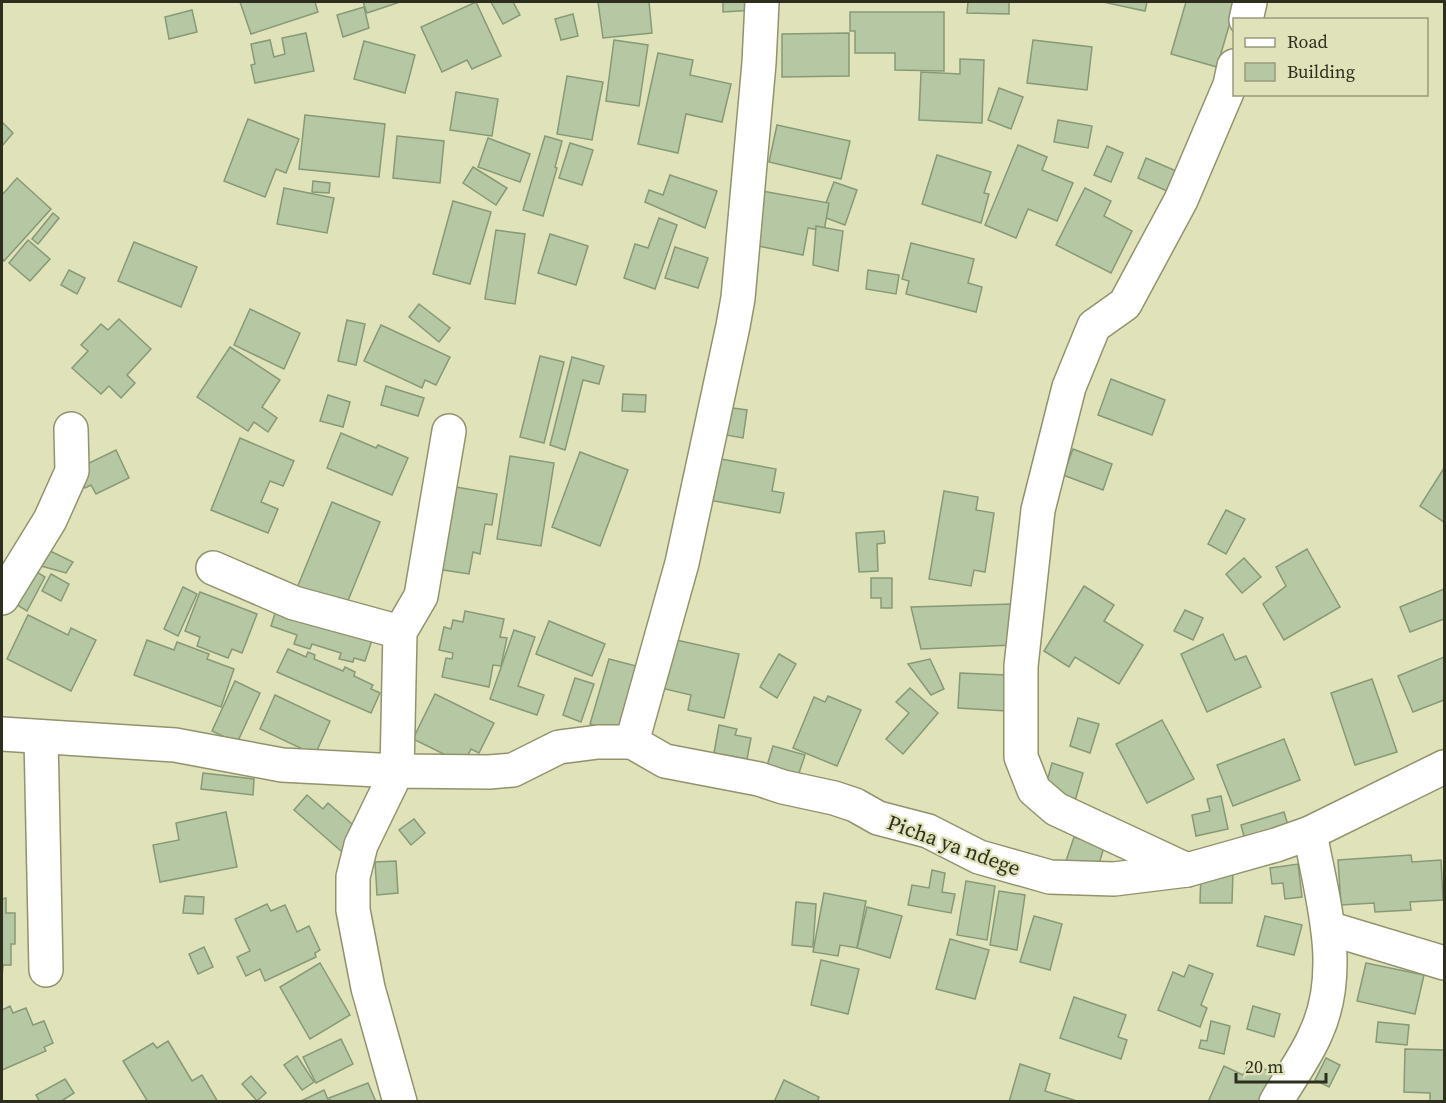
<svg xmlns="http://www.w3.org/2000/svg" width="1446" height="1103" font-family="'Source Serif 4',serif">
<rect width="100%" height="100%" fill="#e0e2b9"/>
<!-- building -->
<g fill="#b5c8a3" stroke="#879976" stroke-width="1.5">
<polygon points="240,2 315,2 318,12 251,34"/>
<polygon points="363,2 400,2 367,13"/>
<polygon points="476,2 501,56 472,69 467,60 442,72 421,27"/>
<polygon points="491,2 513,2 520,15 503,24"/>
<polygon points="598,2 649,2 652,33 603,38"/>
<polygon points="723,2 755,2 756,10 723,12"/>
<polygon points="968,2 1009,2 1009,14 967,13"/>
<polygon points="1103,2 1147,2 1145,11"/>
<polygon points="1186,2 1236,2 1217,67 1171,54"/>
<polygon points="364,7 369,28 343,37 337,15"/>
<polygon points="192,10 197,32 169,39 165,17"/>
<polygon points="850,12 944,12 944,71 895,70 895,53 855,53 855,31 850,31"/>
<polygon points="573,14 578,36 561,40 555,19"/>
<polygon points="306,33 314,71 255,83 251,65 255,64 251,44 270,40 274,57 285,54 282,38"/>
<polygon points="849,33 849,76 782,77 782,34"/>
<polygon points="614,40 648,45 639,106 606,101"/>
<polygon points="1033,40 1092,47 1087,90 1027,83"/>
<polygon points="364,41 415,55 405,93 354,79"/>
<polygon points="658,53 693,60 690,75 731,84 722,122 686,114 678,153 638,144"/>
<polygon points="960,59 984,60 982,123 919,120 921,72 960,74"/>
<polygon points="567,76 603,82 592,140 557,134"/>
<polygon points="999,88 1023,97 1011,129 988,120"/>
<polygon points="456,92 498,99 492,136 450,130"/>
<polygon points="305,115 385,124 379,177 299,169"/>
<polygon points="248,119 299,139 286,173 276,169 265,197 224,181"/>
<polygon points="1058,120 1092,126 1088,148 1054,142"/>
<polygon points="2,122 13,133 2,146"/>
<polygon points="777,125 850,141 841,179 769,162"/>
<polygon points="397,136 444,141 440,183 393,178"/>
<polygon points="545,136 562,141 555,167 557,168 543,216 523,210"/>
<polygon points="488,138 530,154 520,182 478,167"/>
<polygon points="570,143 593,150 582,185 559,178"/>
<polygon points="1018,145 1047,157 1042,170 1073,183 1057,221 1028,209 1016,238 985,225"/>
<polygon points="1107,146 1123,153 1111,182 1094,175"/>
<polygon points="937,155 991,172 984,193 989,194 981,223 922,204"/>
<polygon points="1146,158 1176,171 1167,191 1138,178"/>
<polygon points="473,167 507,188 496,205 463,183"/>
<polygon points="670,175 717,191 705,228 645,202 649,190 663,195"/>
<polygon points="17,178 51,209 4,261 2,258 2,195"/>
<polygon points="313,181 330,183 329,193 312,192"/>
<polygon points="834,182 857,190 845,225 821,216"/>
<polygon points="284,188 334,198 327,233 277,224"/>
<polygon points="1085,188 1111,201 1104,216 1132,231 1111,273 1056,245"/>
<polygon points="762,191 829,203 824,231 808,228 803,255 753,245"/>
<polygon points="453,201 491,212 470,284 433,274"/>
<polygon points="53,213 59,218 38,244 32,239"/>
<polygon points="659,218 677,225 655,289 624,278 635,244 648,248"/>
<polygon points="816,226 843,231 838,271 813,265"/>
<polygon points="496,230 525,234 515,304 485,299"/>
<polygon points="550,234 588,246 576,285 538,273"/>
<polygon points="28,240 50,259 30,281 9,263"/>
<polygon points="134,242 197,267 181,307 118,281"/>
<polygon points="911,243 974,259 968,283 982,287 976,312 906,294 909,281 902,279"/>
<polygon points="675,247 708,258 698,288 665,278"/>
<polygon points="69,270 85,278 77,294 61,285"/>
<polygon points="868,270 899,275 896,294 866,289"/>
<polygon points="419,304 450,328 439,342 409,317"/>
<polygon points="250,309 300,333 284,369 234,345"/>
<polygon points="119,319 151,349 127,375 135,383 121,398 109,386 101,394 72,368 88,351 81,345 101,324 108,330"/>
<polygon points="347,320 365,324 356,365 338,361"/>
<polygon points="381,325 450,357 436,385 425,380 422,388 364,361"/>
<polygon points="230,347 280,380 262,407 277,418 268,432 254,422 248,431 197,397"/>
<polygon points="540,356 564,362 544,443 520,437"/>
<polygon points="572,357 604,366 599,384 583,380 565,450 550,445"/>
<polygon points="1111,379 1165,400 1152,435 1098,415"/>
<polygon points="386,386 424,398 418,416 381,405"/>
<polygon points="623,394 646,395 645,412 622,411"/>
<polygon points="328,395 350,402 343,427 320,421"/>
<polygon points="725,407 747,410 743,438 720,434"/>
<polygon points="341,433 376,448 378,445 408,458 392,495 327,468"/>
<polygon points="240,438 294,461 283,486 270,481 261,502 278,509 268,533 211,510"/>
<polygon points="1073,449 1112,464 1103,490 1063,475"/>
<polygon points="116,450 129,478 96,494 91,485 85,488 80,477 83,466"/>
<polygon points="580,452 628,470 600,546 552,527"/>
<polygon points="510,456 554,463 541,546 497,539"/>
<polygon points="710,457 776,469 772,491 784,493 780,513 703,499"/>
<polygon points="1444,468 1444,522 1420,506"/>
<polygon points="450,486 497,494 492,525 485,524 480,554 473,552 469,574 437,569"/>
<polygon points="944,491 978,497 976,510 994,513 985,572 974,570 971,586 929,579"/>
<polygon points="332,502 380,522 345,608 297,588"/>
<polygon points="1226,510 1245,519 1226,554 1208,544"/>
<polygon points="884,531 885,543 877,544 878,571 859,572 856,533"/>
<polygon points="46,549 73,562 66,573 34,564"/>
<polygon points="1307,549 1340,607 1284,640 1263,604 1286,586 1276,567"/>
<polygon points="1244,558 1261,577 1242,593 1226,574"/>
<polygon points="27,566 45,577 27,611 9,600"/>
<polygon points="51,574 69,584 61,601 42,591"/>
<polygon points="871,578 892,578 892,608 881,608 881,598 871,598"/>
<polygon points="1084,586 1114,605 1104,621 1143,645 1119,684 1075,657 1069,667 1044,651"/>
<polygon points="183,587 197,594 178,636 164,629"/>
<polygon points="1444,589 1444,619 1410,632 1400,607"/>
<polygon points="200,592 257,614 242,653 232,649 228,658 197,646 200,637 185,631"/>
<polygon points="278,604 374,634 365,661 354,658 353,662 339,659 341,653 312,644 310,649 294,644 297,635 271,626"/>
<polygon points="1012,604 1013,645 921,649 911,607"/>
<polygon points="1185,610 1203,618 1193,640 1174,631"/>
<polygon points="465,611 504,619 500,637 507,638 501,666 493,665 489,687 442,677 446,658 452,659 453,653 439,650 444,627 451,629 453,620 463,622"/>
<polygon points="28,615 68,635 71,628 96,640 71,691 7,659"/>
<polygon points="549,621 605,644 592,676 536,654"/>
<polygon points="514,630 535,637 518,686 544,695 537,715 490,699"/>
<polygon points="1223,634 1235,660 1246,656 1261,687 1207,712 1181,654"/>
<polygon points="672,639 739,654 724,718 688,710 691,695 661,688"/>
<polygon points="147,640 174,650 177,642 209,654 207,659 234,669 221,707 134,675"/>
<polygon points="288,649 306,657 308,652 315,655 314,659 343,671 345,667 355,672 354,676 373,685 371,689 380,693 371,713 277,672"/>
<polygon points="779,654 796,664 777,698 760,687"/>
<polygon points="1444,657 1444,700 1413,712 1398,676"/>
<polygon points="609,659 640,667 621,733 590,724"/>
<polygon points="930,659 944,689 931,695 908,664"/>
<polygon points="960,673 1006,675 1006,711 958,708"/>
<polygon points="575,678 594,684 581,722 563,715"/>
<polygon points="1372,679 1397,752 1355,765 1331,693"/>
<polygon points="235,681 260,693 237,743 212,731"/>
<polygon points="910,688 938,713 903,754 886,739 909,713 896,702"/>
<polygon points="435,694 494,723 479,753 471,749 464,764 413,739"/>
<polygon points="275,695 330,721 315,755 260,729"/>
<polygon points="828,696 861,710 837,766 793,748 814,697 825,702"/>
<polygon points="1078,718 1099,724 1090,753 1070,746"/>
<polygon points="1162,720 1194,779 1147,803 1116,744"/>
<polygon points="719,725 737,729 735,735 751,738 747,759 714,753"/>
<polygon points="1284,739 1300,780 1233,806 1217,765"/>
<polygon points="773,746 805,755 797,779 766,769"/>
<polygon points="1052,763 1083,773 1075,801 1044,792"/>
<polygon points="203,773 254,779 253,795 201,789"/>
<polygon points="307,795 323,809 328,803 359,830 341,851 294,810"/>
<polygon points="1221,796 1228,829 1196,836 1192,815 1210,811 1207,799"/>
<polygon points="226,812 237,867 160,882 153,845 179,840 176,823"/>
<polygon points="1284,812 1290,832 1246,844 1241,825"/>
<polygon points="414,819 425,833 411,845 399,830"/>
<polygon points="1074,837 1104,847 1097,871 1066,861"/>
<polygon points="1411,855 1412,862 1441,860 1443,900 1410,902 1411,910 1375,912 1374,903 1341,905 1338,860"/>
<polygon points="396,861 398,893 377,895 375,862"/>
<polygon points="1298,864 1302,897 1285,899 1283,883 1272,884 1270,868"/>
<polygon points="932,870 945,873 942,892 955,894 951,913 908,905 912,885 929,888"/>
<polygon points="1201,871 1233,872 1232,903 1200,903"/>
<polygon points="966,881 995,886 987,940 957,935"/>
<polygon points="999,891 1025,895 1017,950 990,945"/>
<polygon points="824,893 866,901 857,948 840,945 838,956 813,952"/>
<polygon points="185,896 204,897 203,914 183,913"/>
<polygon points="6,898 6,913 15,913 15,944 11,944 11,965 3,965 2,977 2,899"/>
<polygon points="796,902 816,904 813,947 792,945"/>
<polygon points="267,904 271,911 285,905 297,932 309,926 320,950 315,953 316,957 265,981 260,969 246,976 237,957 250,951 235,919"/>
<polygon points="867,907 902,916 890,958 857,948"/>
<polygon points="1034,916 1062,924 1050,970 1020,962"/>
<polygon points="1265,916 1302,925 1294,955 1257,946"/>
<polygon points="950,939 989,950 975,999 936,989"/>
<polygon points="204,947 213,967 198,974 189,954"/>
<polygon points="821,960 859,969 848,1014 811,1005"/>
<polygon points="320,963 350,1015 310,1039 280,987"/>
<polygon points="1366,963 1424,975 1415,1014 1357,1001"/>
<polygon points="1189,965 1213,974 1201,1005 1207,1008 1200,1027 1158,1010 1173,972 1184,977"/>
<polygon points="1074,997 1126,1015 1118,1037 1127,1040 1121,1059 1060,1038"/>
<polygon points="10,1006 13,1013 26,1008 33,1025 44,1021 53,1043 44,1047 46,1051 2,1070 2,1010"/>
<polygon points="1253,1006 1280,1014 1274,1037 1247,1029"/>
<polygon points="1211,1021 1230,1026 1224,1054 1199,1048 1201,1040 1207,1041"/>
<polygon points="1378,1022 1409,1025 1407,1045 1376,1042"/>
<polygon points="341,1039 353,1064 316,1083 303,1057"/>
<polygon points="168,1041 192,1081 202,1075 218,1102 148,1102 123,1061 153,1043 157,1048"/>
<polygon points="1405,1049 1444,1050 1444,1102 1430,1102 1430,1093 1404,1092"/>
<polygon points="297,1056 314,1082 302,1090 284,1065"/>
<polygon points="1326,1058 1340,1065 1329,1087 1315,1080"/>
<polygon points="1249,1062 1275,1074 1263,1102 1208,1102 1224,1066 1243,1075"/>
<polygon points="1020,1064 1050,1074 1045,1091 1080,1102 1009,1102"/>
<polygon points="251,1076 266,1093 257,1101 242,1084"/>
<polygon points="65,1079 74,1093 60,1102 40,1102 36,1095"/>
<polygon points="784,1080 819,1097 817,1102 774,1102"/>
<polygon points="368,1083 376,1102 331,1102 329,1098"/>
<polygon points="324,1090 329,1102 299,1102"/>
</g>
<g fill="none" stroke-linecap="round" stroke-linejoin="round">
<!-- minor casing -->
<g stroke="#92936d" stroke-width="36">
<g id="minor">
<polyline points="762,2 759,63 738,298 733,326 682,563 632,742 665,761 759,779 783,787 834,798 855,805 878,818 928,831 979,857 1050,877 1114,879 1187,870 1276,845 1310,833 1444,767"/>
<polyline points="1246,20 1250,2"/>
<polyline points="213,568 294,603 400,632"/>
<polyline points="2,598 50,520 72,471 71,429"/>
<polyline points="2,734 175,745 282,765 397,771 400,632 421,596 449,431"/>
<polyline points="41,737 46,970"/>
<polyline points="1187,870 1056,809 1034,790 1021,757 1021,666 1038,510 1069,387 1094,326 1125,304 1181,200 1230,85 1234,66"/>
<polyline points="1328,928 1444,963"/>
<polyline points="400,1102 368,988 353,910 353,877 361,845 397,771 489,772 513,770 559,747 598,742 632,742"/>
<path d="M1276 1102C1289 1079 1306 1057 1316 1033 1345 970 1322 898 1310 833"/>
</g>
</g>
<!-- minor -->
<use href="#minor" stroke="#fff" stroke-width="33"/>
</g>
<g text-anchor="middle" dominant-baseline="central" stroke-width="4.5" stroke-linejoin="round" paint-order="stroke">
<!-- street labels -->
<g font-size="21" fill="#2d2e1e" stroke="#e0e2b9">
<text transform="translate(954 845) rotate(20)">Picha ya ndege</text>
</g>
</g>
<!-- border -->
<rect width="1446" height="1103" fill="none" stroke="#2d2e1e" stroke-width="6"/>
<!-- legend -->
<rect x="1233" y="18" width="195" height="78" fill="#e0e2b9" stroke="#989a7b" stroke-width="1.5"/>
<rect x="1245" y="38" width="30" height="9" fill="#ffffff" stroke="#989a7b" stroke-width="1.5"/>
<text x="1287" y="48" font-size="18" fill="#2d2e1e">Road</text>
<rect x="1245" y="63" width="30" height="18" fill="#b5c8a3" stroke="#989a7b" stroke-width="1.5"/>
<text x="1287" y="78" font-size="18" fill="#2d2e1e">Building</text>
<!-- scale -->
<path d="M1236 1073v9h90v-9" fill="none" stroke="#2d2e1e" stroke-width="3"/>
<text x="1245" y="1073" font-size="18" fill="#2d2e1e" stroke="#e0e2b9" stroke-width="4.5" paint-order="stroke">20 m</text>
</svg>
